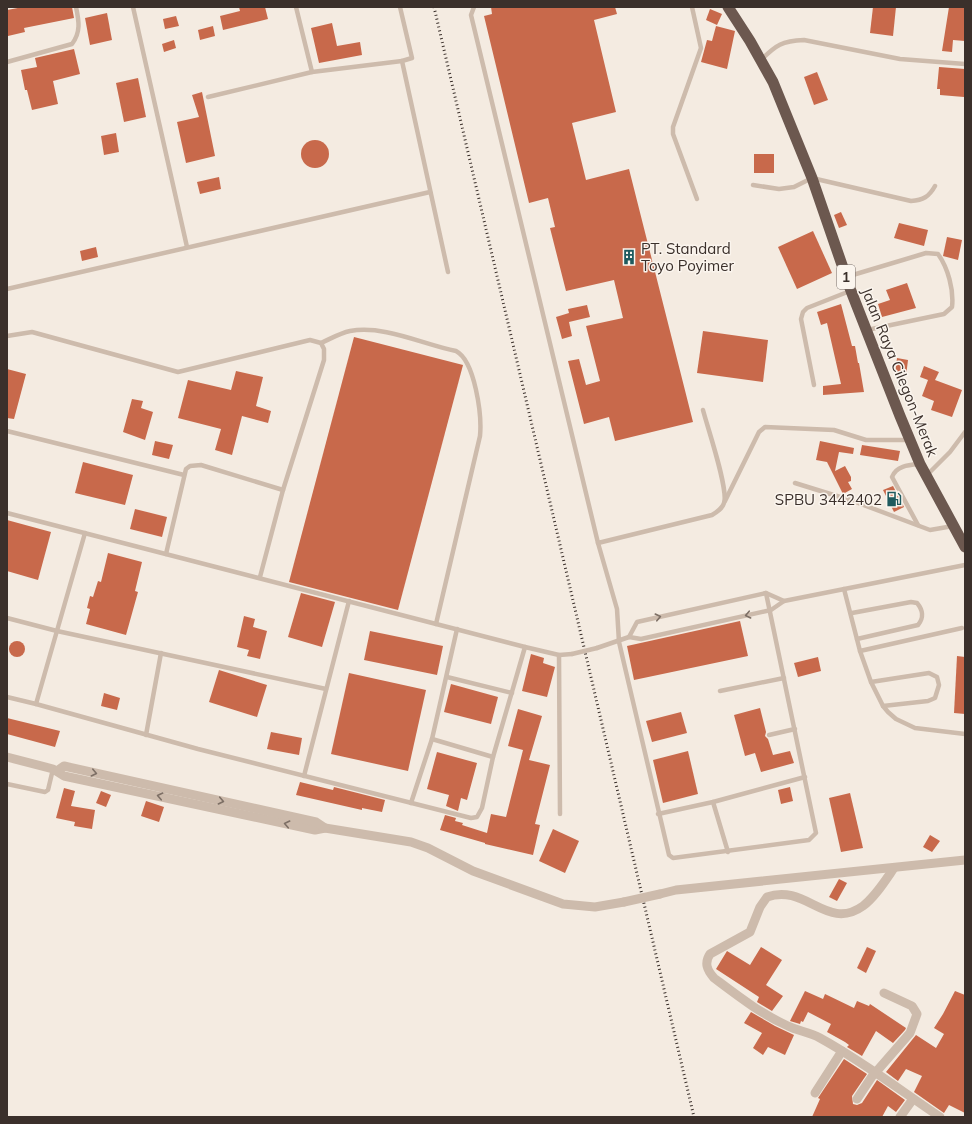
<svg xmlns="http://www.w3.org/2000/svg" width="972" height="1124" font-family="Mulish,sans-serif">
<rect width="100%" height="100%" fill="#f4ebe1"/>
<!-- building -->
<g fill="#c8694b">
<polygon points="23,7 72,7 74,18 24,28 25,32 8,36 7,10"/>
<polygon points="239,7 265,7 268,19 223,30 220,16 240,11"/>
<polygon points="491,7 615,7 617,14 594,20 616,112 572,123 586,180 629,169 693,422 615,441 609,417 584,424 568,361 579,359 586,385 600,381 586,326 623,318 614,280 566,291 550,228 555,227 548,198 529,203 484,16 492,14"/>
<polygon points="873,7 896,7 893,36 870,33"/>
<polygon points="949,7 965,7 965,41 953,40 952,52 942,51"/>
<polygon points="710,9 722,14 717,25 706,20"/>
<polygon points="107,13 112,40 90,45 85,18"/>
<polygon points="176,16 179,26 165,29 163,19"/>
<polygon points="332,23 337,46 360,42 362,55 319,63 311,28"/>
<polygon points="213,26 215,36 200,40 198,30"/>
<polygon points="716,26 735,31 727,69 701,62 707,40 712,41"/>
<polygon points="174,40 176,48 164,52 162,44"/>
<polygon points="74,49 80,74 53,81 58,104 32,110 27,90 25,90 21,70 37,67 35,58"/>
<polygon points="939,67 965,69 964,97 940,95 940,89 937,89"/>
<polygon points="817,72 828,100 814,105 804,77"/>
<polygon points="138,78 146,117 124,122 116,83"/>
<polygon points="202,92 215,156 186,163 177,122 199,117 192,95"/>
<polygon points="116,133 119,152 104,155 101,136"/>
<circle cx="315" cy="154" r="14"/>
<rect x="754" y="154" width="20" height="19"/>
<polygon points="219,177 221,189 200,194 197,182"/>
<polygon points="841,212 847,225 839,228 834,215"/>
<polygon points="899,223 928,230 924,246 894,238"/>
<polygon points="813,231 832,273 797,289 778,247"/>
<polygon points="947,237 962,240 958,260 943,256"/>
<polygon points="96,247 98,257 82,261 80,251"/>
<polygon points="907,283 916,308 882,317 878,304 890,300 886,290"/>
<polygon points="841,304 852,346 855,346 858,363 859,363 864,392 823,395 823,386 841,384 827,323 821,325 817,312"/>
<polygon points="587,305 590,317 569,322 572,336 562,339 556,317 569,313 568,309"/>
<polygon points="703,331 768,340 763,382 697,373"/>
<polygon points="354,337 463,365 398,610 289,582"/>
<polygon points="897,358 908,360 906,376 895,374"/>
<polygon points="924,366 939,372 935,380 962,390 952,417 931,410 934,401 922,396 928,380 920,377"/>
<polygon points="7,369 26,374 14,419 7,418"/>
<polygon points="236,371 263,377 256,406 271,411 268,423 242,416 232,455 215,450 221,429 178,418 188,380 231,390"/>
<polygon points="132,399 143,401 141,408 153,412 145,440 123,432"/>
<polygon points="155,441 173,445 169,459 152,455"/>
<polygon points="820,441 854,448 853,454 839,452 835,471 845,466 851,477 851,481 848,482 852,489 843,494 827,462 816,460"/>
<polygon points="862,445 900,451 898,461 860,455"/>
<polygon points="83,462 133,475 125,505 75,493"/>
<polygon points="893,486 904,507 894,512 883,490"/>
<polygon points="135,509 167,517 162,537 130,529"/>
<polygon points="7,520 51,532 38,580 7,571"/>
<polygon points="108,553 142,562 135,591 138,592 126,635 86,624 90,609 87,608 90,596 93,597 98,581 101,582"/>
<polygon points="301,593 335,602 322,647 288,637"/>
<polygon points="244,616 255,619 253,627 267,631 260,659 247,656 249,650 237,647"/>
<polygon points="740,621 748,656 634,680 627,646"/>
<polygon points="370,631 443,646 437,675 364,660"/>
<circle cx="17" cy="649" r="8"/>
<polygon points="531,654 544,658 543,663 555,667 547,697 522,691"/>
<polygon points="957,656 965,657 965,714 954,713"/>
<polygon points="818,657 821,671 798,677 794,663"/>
<polygon points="219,670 267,685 257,717 209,702"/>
<polygon points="349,673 426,690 408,771 331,754"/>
<polygon points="451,684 498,697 491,724 444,712"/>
<polygon points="104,693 120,698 117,710 101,706"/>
<polygon points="760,708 766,732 765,736 768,739 773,755 790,751 794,763 761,772 755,753 745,756 734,715"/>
<polygon points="518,709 542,716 529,760 550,765 535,824 540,825 533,855 485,844 485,843 440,830 445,815 456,818 455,821 463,823 462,825 487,833 491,814 506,817 523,750 508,746"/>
<polygon points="681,712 687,733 652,742 646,721"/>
<polygon points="7,718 60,731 55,747 7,734"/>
<polygon points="271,732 302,738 299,755 267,749"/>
<polygon points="688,751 698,794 663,803 653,760"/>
<polygon points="437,752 477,763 467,800 461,798 458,811 446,806 449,795 427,789"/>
<polygon points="300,782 333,790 334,787 385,800 382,812 362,808 362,810 296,795"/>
<polygon points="790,787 793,801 781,804 778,790"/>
<polygon points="64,788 75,791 71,806 95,810 92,829 74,826 75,822 56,818"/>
<polygon points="101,791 111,795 106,807 96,803"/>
<polygon points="850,793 863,848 841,852 829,798"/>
<polygon points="146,801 164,807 159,822 141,816"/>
<polygon points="553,829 579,841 565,873 539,861"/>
<polygon points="930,835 940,841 932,852 923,847"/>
<polygon points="839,879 847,883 837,901 829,897"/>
<polygon points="761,947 782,960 766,985 783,996 772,1011 757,1002 759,997 716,969 727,951 750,965"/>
<polygon points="867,947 876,951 866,973 857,968"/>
<polygon points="805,991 823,999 825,994 854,1008 857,1001 869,1006 870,1004 906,1028 905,1030 893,1043 876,1031 862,1056 847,1047 849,1045 845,1042 827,1032 831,1024 808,1012 803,1022 801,1021 800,1024 790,1021"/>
<polygon points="955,991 965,995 965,1113 949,1105 944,1113 914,1092 922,1076 906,1069 898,1081 886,1072 916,1035 936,1048 944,1034 934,1028 943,1014"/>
<polygon points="751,1012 775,1026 794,1035 785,1055 768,1047 763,1055 753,1048 762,1033 744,1023"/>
<polygon points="844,1059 867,1074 852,1096 853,1104 857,1105 862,1103 877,1080 905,1100 896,1112 888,1106 882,1117 812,1117 820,1099 818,1098"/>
</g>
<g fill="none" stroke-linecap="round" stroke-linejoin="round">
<!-- service -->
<g stroke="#cdbbac" stroke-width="4.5">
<polyline points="133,7 187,247"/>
<polyline points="296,7 312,72"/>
<polyline points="400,7 412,58 402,61 448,272"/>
<polyline points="474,7 471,15 598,543 617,609 619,642 669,855 673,858 809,840 816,833 766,593"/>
<polyline points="692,7 701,48 673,127 673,134 697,199"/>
<path d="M761 60C776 45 782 41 804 40L900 59 965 64"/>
<path d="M7 62 72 44C81 32 79 21 76 7"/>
<polyline points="208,97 312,72 402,61"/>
<path d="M753 185 779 189 794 187 812 178 911 201C923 200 929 197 935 186"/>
<path d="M846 277 926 253 938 254C948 268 954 290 952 307L944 314 867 330"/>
<polyline points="7,289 430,192"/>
<polyline points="7,336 32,332 178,372 310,340 321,343 324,349 324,360 283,490 260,577"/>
<path d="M321 343C330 339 340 333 350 331 385 325 422 344 456 351 475 361 482 415 480 436L436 624"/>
<polyline points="814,385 801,319 803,312 807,308 850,291"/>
<polyline points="7,431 184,475"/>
<polyline points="926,476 950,452 965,432"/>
<polyline points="795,483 853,501 930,530 953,526"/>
<polyline points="725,501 759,432 765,427 834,430 866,440 909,440"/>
<polyline points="7,513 525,647 559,655 572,654"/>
<path d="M918 525 892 477C896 466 908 465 919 464"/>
<polyline points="85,533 36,704 198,749 471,818 477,817 482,808 493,757 525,647"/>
<path d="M598 543 712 515C717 512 722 509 724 503 729 490 707 426 703 410"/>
<polyline points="166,554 186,469 190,466 201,465 283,490"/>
<polyline points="844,589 860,651 871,682 883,706 888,712 896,719 915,728 965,734"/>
<path d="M852 613 911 602 917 603C923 610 924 618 918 625L857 639"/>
<polyline points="7,618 57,631 326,689"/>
<polyline points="629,637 637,622 766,593 784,601"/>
<polyline points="597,648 629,637 641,639 771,610 784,601 965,565"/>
<polyline points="860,651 962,628"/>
<polyline points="559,655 560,814"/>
<polyline points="447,677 512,693"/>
<polyline points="871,682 929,673 937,677 939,685 935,698 928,701 883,706"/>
<polyline points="720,691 784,678"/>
<polyline points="7,697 36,704"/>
<polyline points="146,735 161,653"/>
<polyline points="769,735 795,729"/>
<polyline points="432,739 493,757"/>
<polyline points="304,776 349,601"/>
<polyline points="7,784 45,792 48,790 53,769"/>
<polyline points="713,802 728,852"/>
<polyline points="411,803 432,739 457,629"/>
<polyline points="658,814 713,802 805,777"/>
</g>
<!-- minor -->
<g stroke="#cdbbac" stroke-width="9">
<polyline points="7,757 53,769 64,776 315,830 325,828 411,842 428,848 473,871 563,904 595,907 624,902"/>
<polyline points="57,771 64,766 316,822 325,828"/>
<path d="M894 868C885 881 875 897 863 906 827 932 806 883 767 897L760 907 750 932 710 954C704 963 707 970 714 978 738 996 761 1014 788 1026 798 1031 809 1032 820 1038 862 1061 900 1090 940 1117"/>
<polyline points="660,894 676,890 965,860"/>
<polyline points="876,1072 910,1033 917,1014 912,1006 884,993"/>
<polyline points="815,1093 842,1051"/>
<polyline points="857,1099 875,1072"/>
<polyline points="900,1117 913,1099"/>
</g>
<!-- trunk -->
<polyline stroke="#6c584f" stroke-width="11" points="728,7 750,41 773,82 812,178 851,291 900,416 920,464 965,547"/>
<!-- rail -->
<polyline stroke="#3b302b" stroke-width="3" stroke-dasharray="1 3" stroke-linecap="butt" points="434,7 694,1117"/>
<!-- service-bridge -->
<polyline stroke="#cdbbac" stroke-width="4.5" points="572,654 597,648"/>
<!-- minor-bridge -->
<polyline stroke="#cdbbac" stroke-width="9" points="624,902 660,894"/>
</g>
<!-- one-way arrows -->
<defs><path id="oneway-chevron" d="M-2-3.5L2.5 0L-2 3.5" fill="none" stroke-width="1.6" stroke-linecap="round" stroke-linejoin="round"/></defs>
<g stroke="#7d6f65">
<use href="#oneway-chevron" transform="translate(748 615) rotate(168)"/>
<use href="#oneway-chevron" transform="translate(658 617) rotate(-13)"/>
<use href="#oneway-chevron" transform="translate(94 773) rotate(13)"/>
<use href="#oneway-chevron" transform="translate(160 796) rotate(-168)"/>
<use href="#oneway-chevron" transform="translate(221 801) rotate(12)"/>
<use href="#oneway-chevron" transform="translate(287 824) rotate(-168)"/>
</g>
<!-- icons -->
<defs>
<g id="building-bare" transform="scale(1.2)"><path d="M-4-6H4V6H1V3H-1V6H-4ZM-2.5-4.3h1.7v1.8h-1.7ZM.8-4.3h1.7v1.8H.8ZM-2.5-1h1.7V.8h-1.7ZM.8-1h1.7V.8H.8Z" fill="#1f5a5e" stroke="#fbf5ee" stroke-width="2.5" paint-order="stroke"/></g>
<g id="fuel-bare" transform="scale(1.2)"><path d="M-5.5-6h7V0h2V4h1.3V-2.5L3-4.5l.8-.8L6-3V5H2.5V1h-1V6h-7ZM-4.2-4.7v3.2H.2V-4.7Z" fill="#1f5a5e" stroke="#fbf5ee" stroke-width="2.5" paint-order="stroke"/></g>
</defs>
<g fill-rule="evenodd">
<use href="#building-bare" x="629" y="257"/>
<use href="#fuel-bare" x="894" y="499"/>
</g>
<g text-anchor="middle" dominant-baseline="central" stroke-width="3" stroke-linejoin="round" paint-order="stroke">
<!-- shield labels -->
<rect fill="#fbf5ee" stroke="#756b66" stroke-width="1" x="837" y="265" width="18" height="24" rx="3"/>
<g font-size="14" font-weight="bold" fill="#3b302b">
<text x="846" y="277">1</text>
</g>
<!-- poi labels -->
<g font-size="15" fill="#3b302b" stroke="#fbf5ee" text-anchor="start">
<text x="641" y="248">PT. Standard<tspan x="641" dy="17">Toyo Poyimer</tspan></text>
<text x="882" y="499" text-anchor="end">SPBU 3442402</text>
</g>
<!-- street labels -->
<g font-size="15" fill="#3b302b" stroke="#fbf5ee">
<text transform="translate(900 372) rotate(68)">Jalan Raya Cilegon-Merak</text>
</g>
</g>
<!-- border -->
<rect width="972" height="1124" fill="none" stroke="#3b302b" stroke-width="16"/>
</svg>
